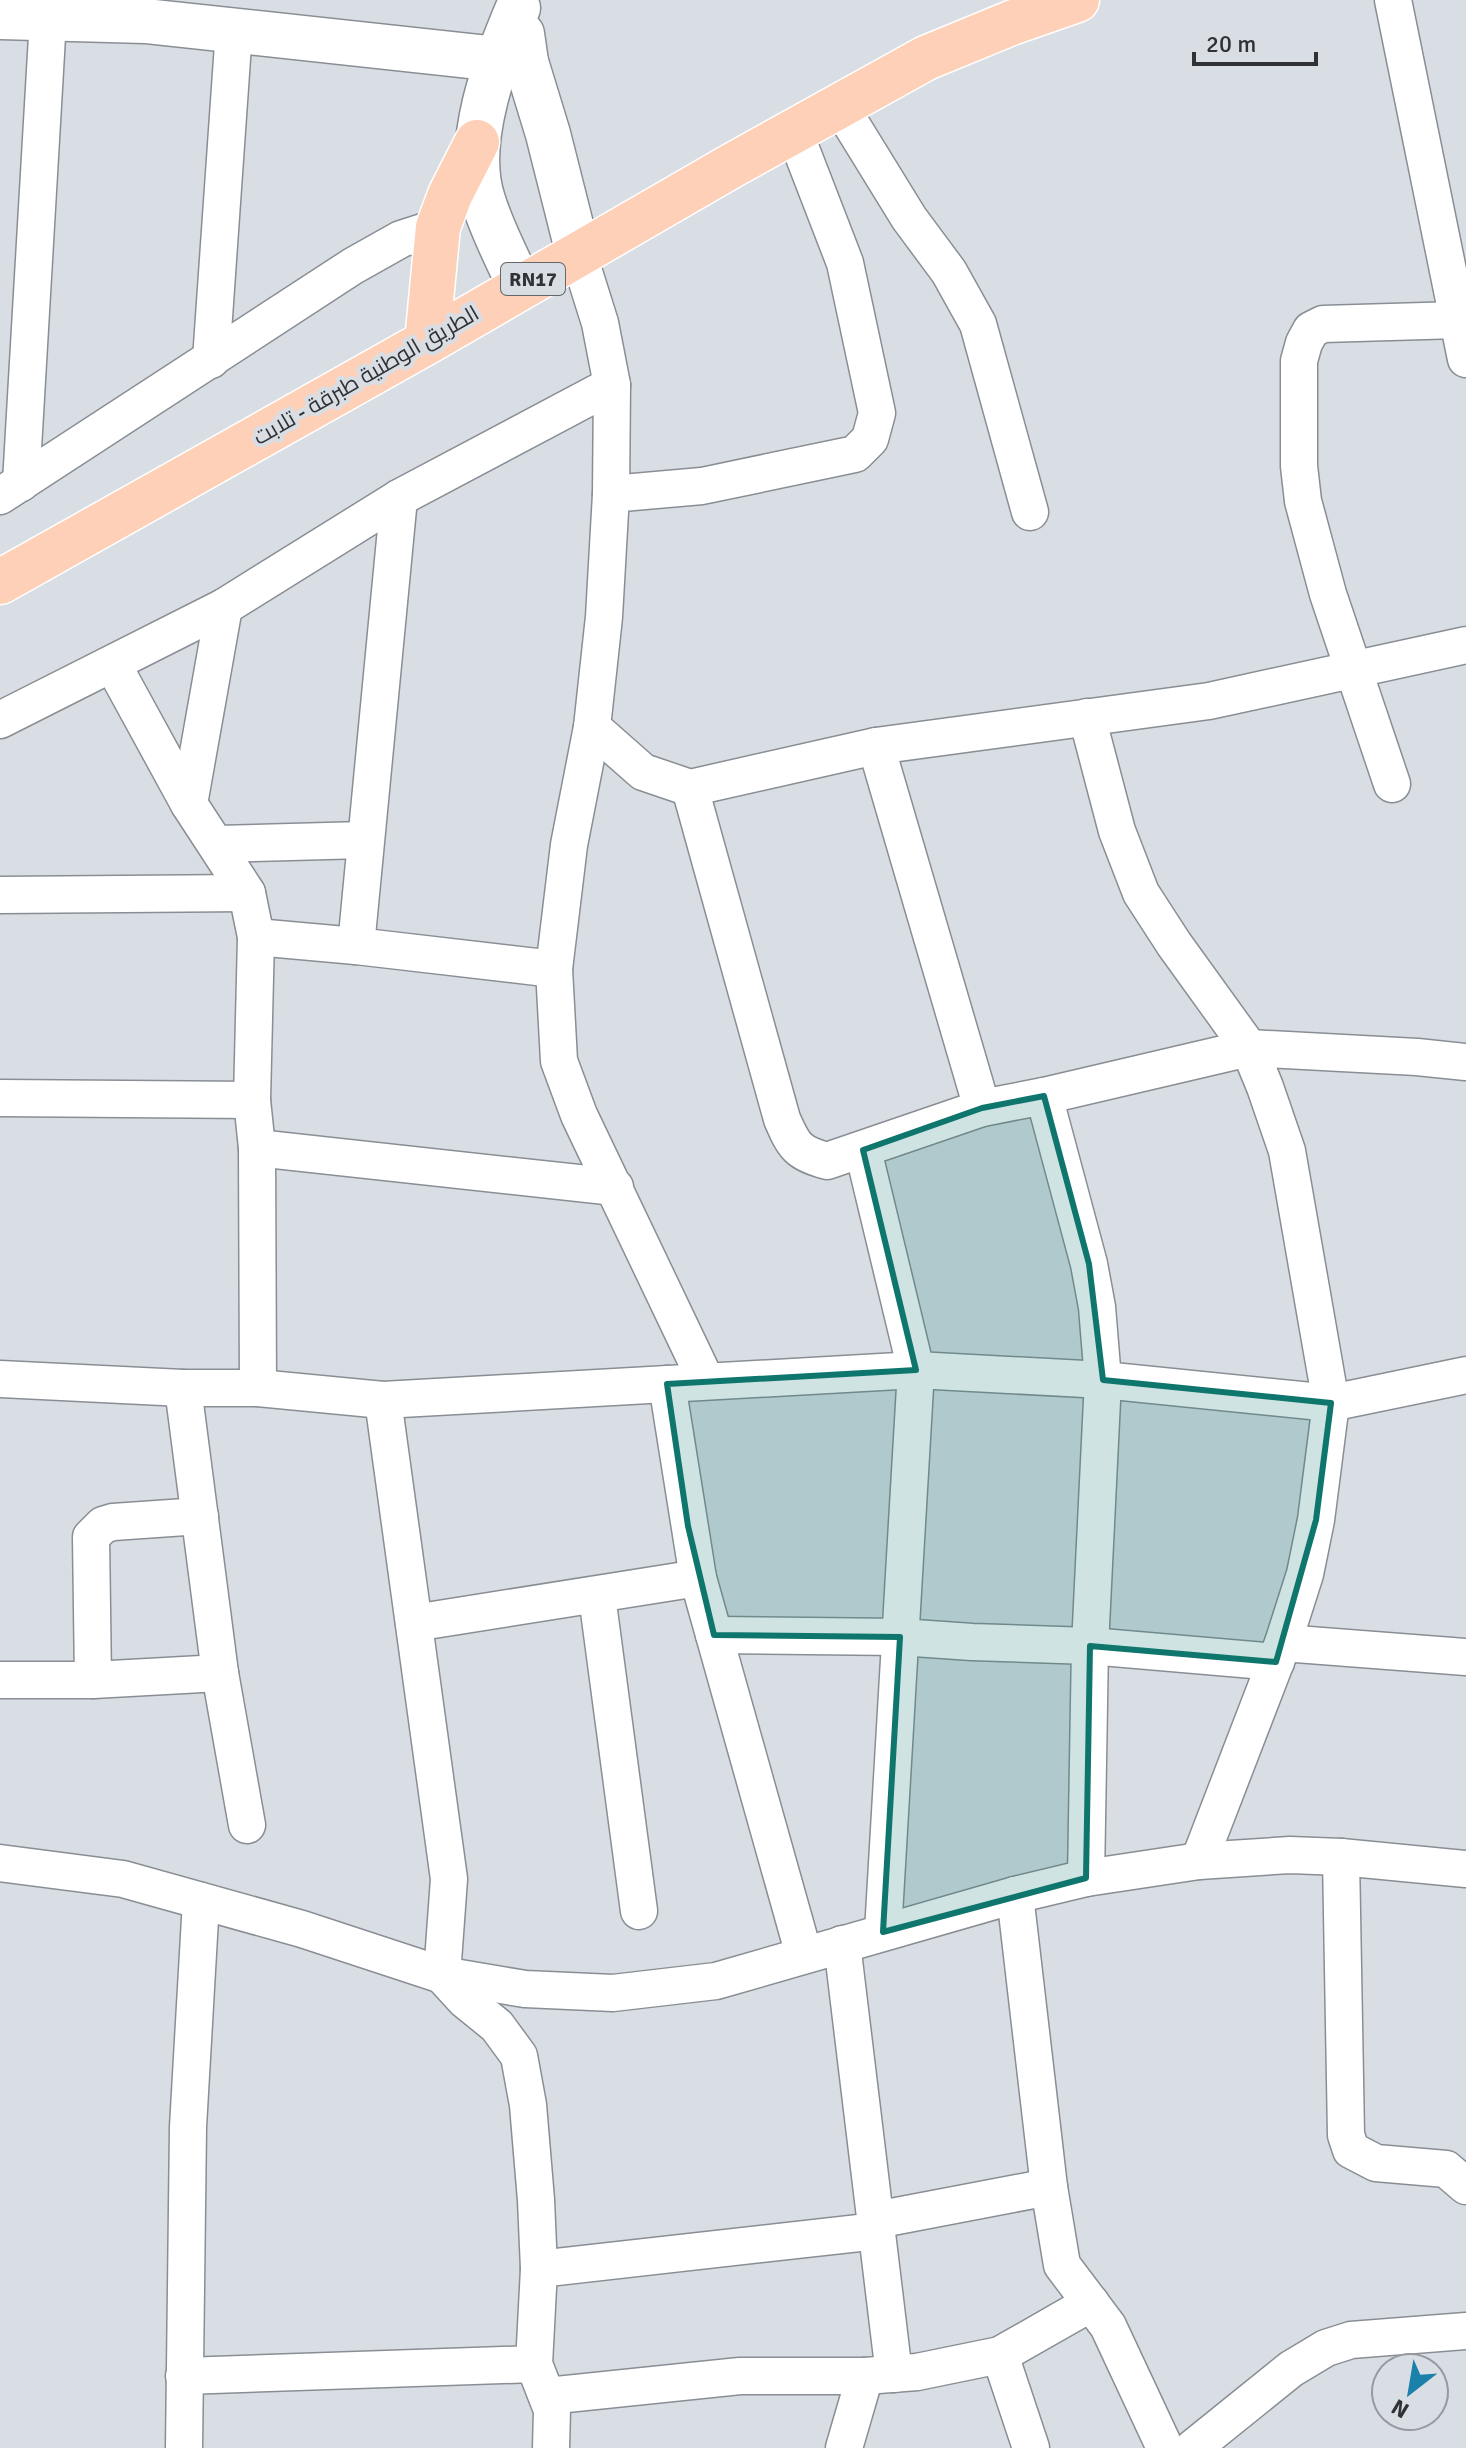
<svg xmlns="http://www.w3.org/2000/svg" width="1466" height="2448" font-family="Signika,Cairo,sans-serif">
<rect width="100%" height="100%" fill="#d9dee5"/>
<g fill="none" stroke-linecap="round" stroke-linejoin="round">
<!-- minor casing -->
<g stroke="#898e94" stroke-width="39">
<g id="minor">
<polyline points="1393,0 1466,359"/>
<polyline points="840,106 909,218 949,272 978,324 1030,512"/>
<polyline points="578,253 600,323 612,385 611,494 604,617 592,727 643,772 690,788 876,746 1209,701 1466,645"/>
<polyline points="211,360 234,30"/>
<polyline points="21,483 48,19"/>
<polyline points="611,494 702,486 855,454 870,439 877,413 845,263 794,131"/>
<polyline points="0,496 353,266 401,239 438,227"/>
<polyline points="113,665 189,804 247,893 256,937 252,1100 257,1148 258,1388"/>
<polyline points="1087,717 1117,831 1141,893 1174,944 1249,1048 1265,1087 1287,1151 1331,1403 1316,1520 1305,1574 1283,1643 1199,1861"/>
<polyline points="0,720 224,607 399,498 612,385"/>
<polyline points="592,727 569,845 554,969 559,1061 579,1115 706,1381"/>
<polyline points="876,746 982,1108"/>
<polyline points="1392,784 1328,594 1303,501 1299,466 1299,361 1304,343 1311,330 1323,324 1458,320"/>
<path d="M690 788 782 1119C794 1147 798 1153 827 1161L982 1108 1044 1096 1249 1048 1417 1057 1466 1062"/>
<polyline points="189,804 224,607"/>
<polyline points="217,844 364,840"/>
<polyline points="0,895 247,893"/>
<polyline points="256,937 356,946 554,969"/>
<polyline points="356,946 399,498"/>
<polyline points="1044,1096 1089,1264 1097,1307 1103,1380 1090,1646 1086,1878"/>
<polyline points="0,1098 252,1100"/>
<polyline points="257,1148 615,1187"/>
<polyline points="863,1150 916,1370 883,1932"/>
<polyline points="0,1379 183,1388 258,1388 383,1400 916,1370 1103,1380 1331,1403 1466,1375"/>
<polyline points="667,1384 698,1578 804,1955"/>
<polyline points="183,1388 220,1673 247,1825"/>
<polyline points="383,1400 449,1879 442,1975 465,2000 497,2026 519,2056 528,2105 536,2200 539,2269 534,2364 552,2410 551,2448"/>
<polyline points="597,1596 639,1911"/>
<polyline points="414,1623 698,1578"/>
<polyline points="714,1635 900,1637 972,1642 1090,1646 1276,1662"/>
<polyline points="1283,1643 1466,1657"/>
<polyline points="0,1680 93,1680 220,1673"/>
<polyline points="93,1680 91,1537 103,1525 113,1522 200,1516"/>
<polyline points="1341,1857 1346,2135 1351,2150 1376,2163 1446,2169 1466,2186"/>
<polyline points="0,1863 123,1879 302,1929 442,1975 525,1989 613,1993 716,1981 1015,1895 1086,1878 1199,1861 1290,1855 1341,1857 1466,1869"/>
<polyline points="1015,1895 1049,2187 1062,2265 1108,2326 1165,2448"/>
<polyline points="842,1944 894,2374"/>
<polyline points="876,2220 1049,2187"/>
<polyline points="539,2269 877,2231"/>
<polyline points="1000,2355 1031,2448"/>
<polyline points="184,2376 534,2364"/>
<polyline points="547,2396 740,2376 865,2376 917,2372 1000,2355 1091,2303"/>
<polyline points="184,2448 188,2127 201,1901"/>
<polyline points="844,2448 865,2376"/>
<polyline points="1193,2448 1291,2369 1326,2348 1351,2340 1466,2331"/>
</g>
</g>
<!-- tertiary casing -->
<g stroke="#898e94" stroke-width="47">
<g id="tertiary">
<path d="M518 8C495 62 464 143 483 200 492 230 507 258 520 286"/>
<polyline points="0,17 145,21 526,62"/>
<polyline points="522,34 526,62 548,134 578,253"/>
</g>
</g>
<!-- primary casing -->
<g stroke="#fff" stroke-width="47">
<g id="primary">
<polyline points="427,342 438,227 450,195 477,142"/>
<polyline points="0,582 427,342 733,165 926,58 1011,23 1077,0"/>
</g>
</g>
<!-- minor -->
<use href="#minor" stroke="#fff" stroke-width="36"/>
<!-- tertiary -->
<use href="#tertiary" stroke="#fff" stroke-width="44"/>
<!-- primary -->
<use href="#primary" stroke="#fed0b7" stroke-width="44"/>
</g>
<!-- marked area -->
<path fill="#0f766e" fill-opacity="0.2" stroke="#0f766e" stroke-width="6" stroke-linejoin="round" d="M1044 1096 1089 1264 1103 1380 1331 1403 1316 1520 1276 1662 1090 1646 1086 1878 883 1932 900 1637 714 1635 688 1526 667 1384 916 1370 863 1150 982 1108Z"/>
<g text-anchor="middle" dominant-baseline="central" stroke-width="8" stroke-linejoin="round" paint-order="stroke">
<!-- shield labels -->
<rect fill="#d9dee5" stroke="#63666a" stroke-width="2" x="501" y="263" width="64" height="32" rx="6"/>
<g font-size="20" font-weight="bold" fill="#313235">
<text x="533" y="279">RN17</text>
</g>
<!-- street labels -->
<g font-size="22" fill="#313235" stroke="#d9dee5">
<text transform="translate(366 375) rotate(-30)">الطريق الوطنية طبرقة - تلابت</text>
</g>
</g>
<!-- north arrow -->
<g transform="translate(1410 2392) rotate(211)"><circle r="38" fill="#d9dee5" stroke="#96999f" stroke-width="2"/>
<path d="M0-6L14 30L0 20L-14 30Z" fill="#1b81ab"/>
<text y="-12" font-size="22" font-weight="bold" text-anchor="middle" fill="#313235">N</text>
</g>
<!-- scale -->
<path d="M1194 52v12h122v-12" fill="none" stroke="#313235" stroke-width="4"/>
<text x="1206" y="52" font-size="24" fill="#313235" stroke="#d9dee5" stroke-width="6" paint-order="stroke">20 m</text>
</svg>
